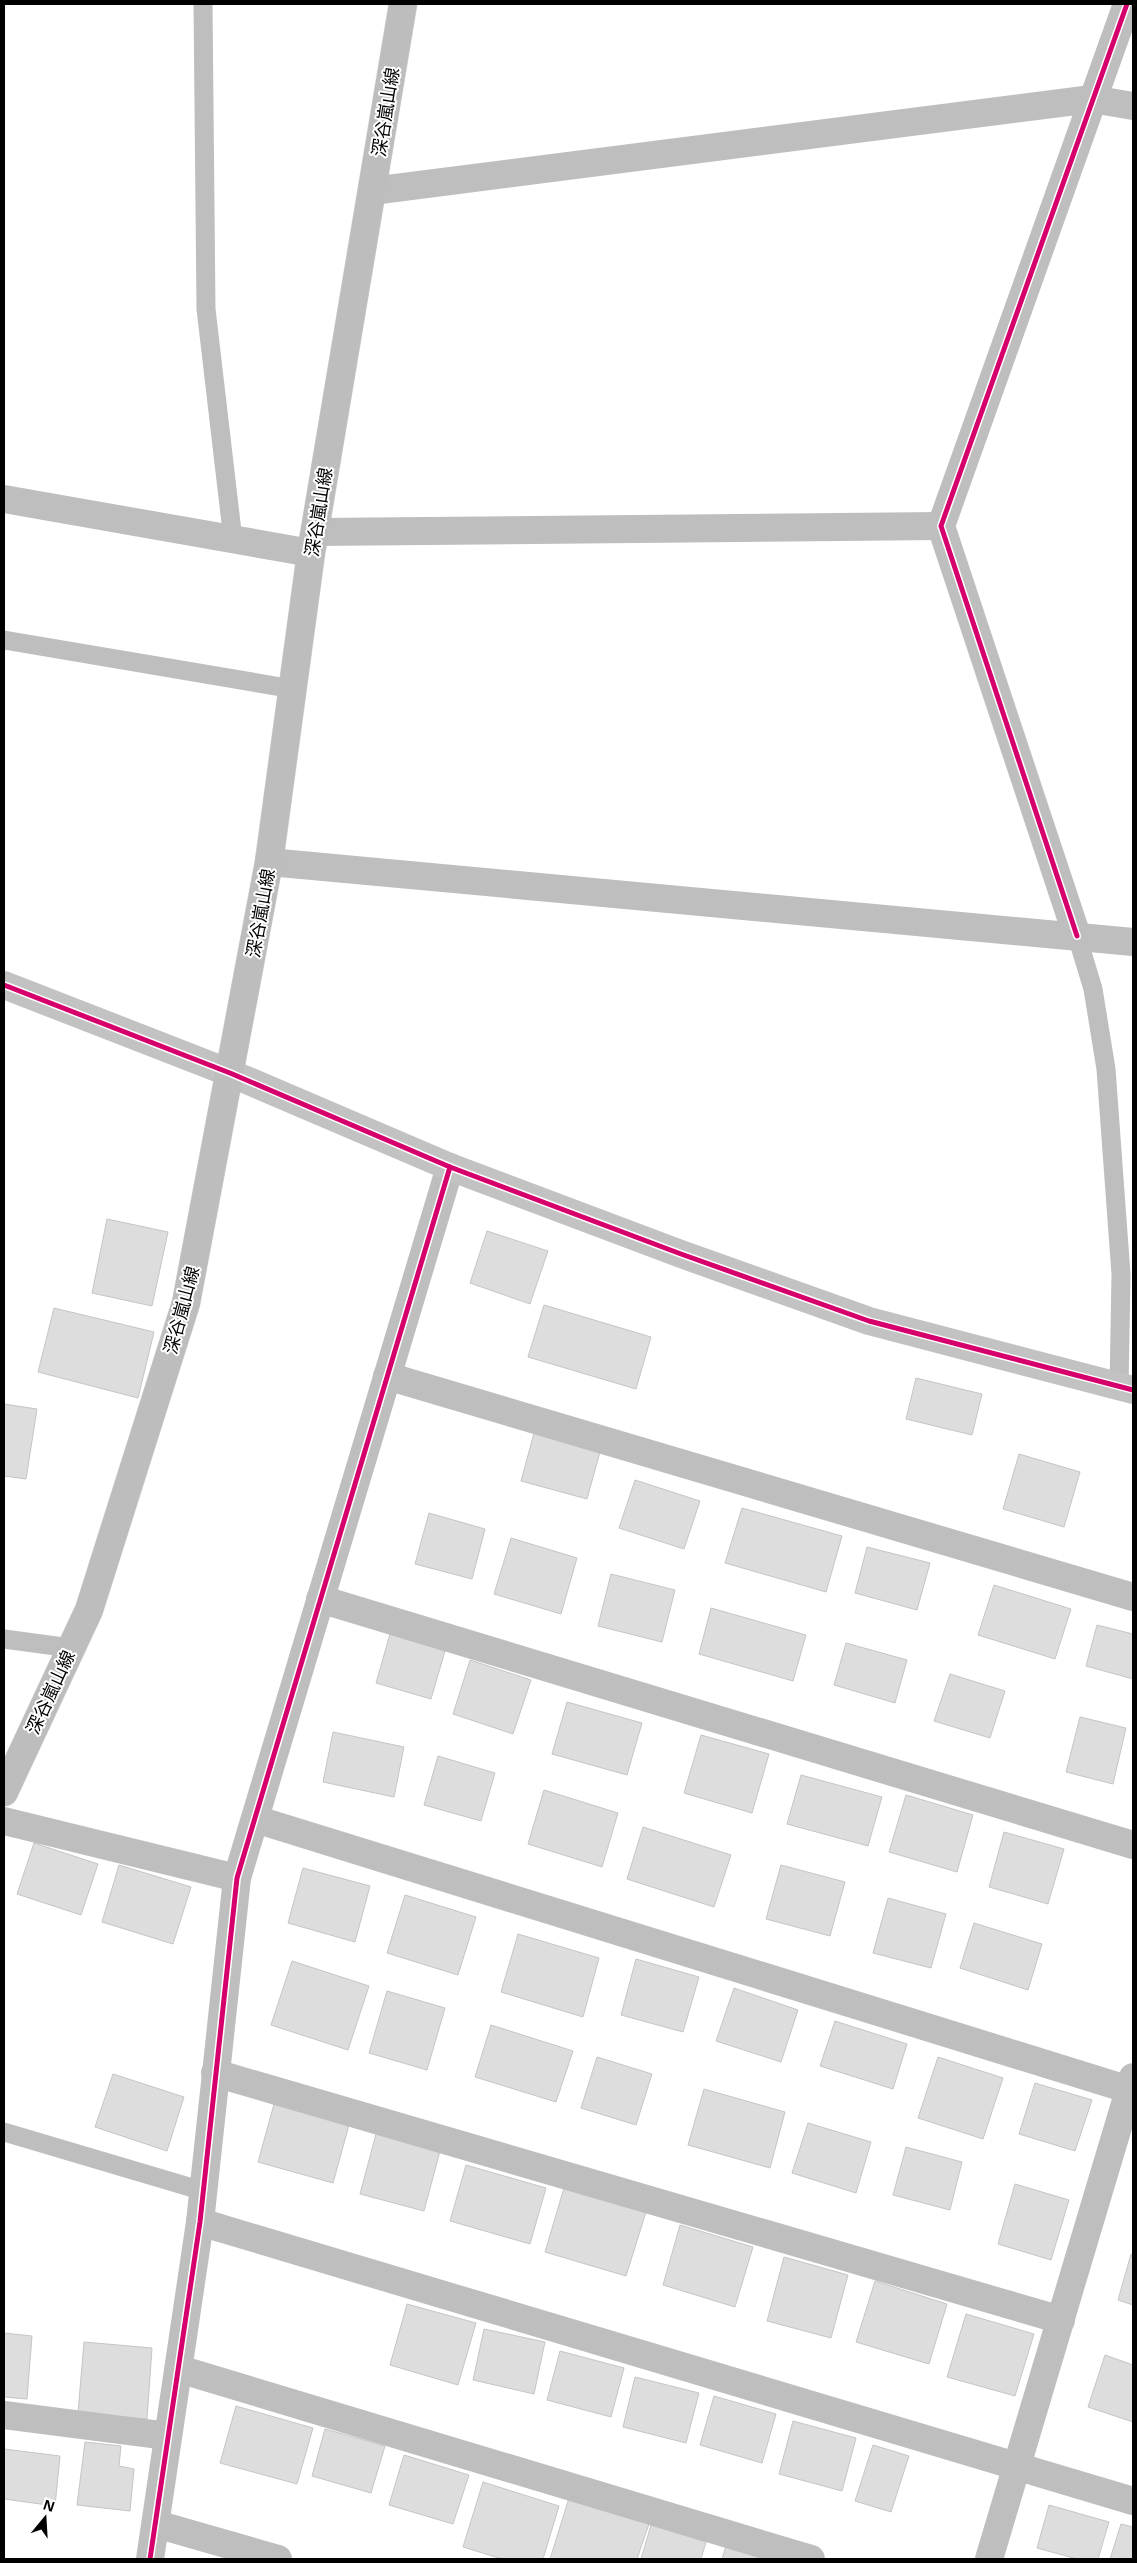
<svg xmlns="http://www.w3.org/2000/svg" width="1137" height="2563" font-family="'Noto Sans','Noto Sans JP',sans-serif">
<rect width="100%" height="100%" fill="#fff"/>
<!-- building -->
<g fill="#ddd" stroke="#c5c5c5">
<polygon points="107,1219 168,1232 152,1306 92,1293"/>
<polygon points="487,1231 548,1251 530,1304 470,1283"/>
<polygon points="544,1305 651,1337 636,1389 528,1357"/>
<polygon points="54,1308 154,1332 138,1398 38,1372"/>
<polygon points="916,1378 982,1394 972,1435 906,1419"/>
<polygon points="4,1404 37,1409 26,1479 4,1476"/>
<polygon points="534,1433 600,1452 587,1499 521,1481"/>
<polygon points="1019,1454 1080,1472 1064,1527 1003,1509"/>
<polygon points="635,1480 700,1501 684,1549 619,1528"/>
<polygon points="742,1508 842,1536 826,1592 725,1563"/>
<polygon points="429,1513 485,1529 472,1579 415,1564"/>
<polygon points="511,1538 577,1558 561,1614 494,1594"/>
<polygon points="867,1547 930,1563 917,1610 855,1593"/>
<polygon points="611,1574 675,1590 662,1642 598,1626"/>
<polygon points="994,1585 1071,1609 1055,1659 978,1635"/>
<polygon points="711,1608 806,1635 793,1681 699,1654"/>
<polygon points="1097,1625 1133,1634 1133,1679 1086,1666"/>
<polygon points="390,1634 445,1651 431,1699 376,1683"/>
<polygon points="846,1643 907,1660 895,1703 834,1685"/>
<polygon points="470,1660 531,1680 513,1734 453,1714"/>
<polygon points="950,1674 1005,1691 990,1738 934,1721"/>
<polygon points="567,1702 642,1723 627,1775 552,1754"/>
<polygon points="1080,1717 1126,1728 1113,1784 1066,1772"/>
<polygon points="333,1732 404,1747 394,1797 323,1782"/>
<polygon points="701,1735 769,1754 752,1813 684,1793"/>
<polygon points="438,1756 495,1773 481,1821 424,1805"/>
<polygon points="801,1775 882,1797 868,1846 787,1824"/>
<polygon points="544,1790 618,1813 602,1867 528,1844"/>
<polygon points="906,1795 973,1815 957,1872 889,1852"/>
<polygon points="643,1827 731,1855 714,1907 627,1879"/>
<polygon points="1004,1832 1064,1849 1048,1904 989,1887"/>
<polygon points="34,1843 98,1864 81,1915 17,1894"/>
<polygon points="119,1865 191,1887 173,1944 102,1922"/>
<polygon points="781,1865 845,1882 830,1936 766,1919"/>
<polygon points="303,1868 370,1886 355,1942 288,1923"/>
<polygon points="405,1895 476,1917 458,1975 387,1953"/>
<polygon points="888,1898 946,1914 931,1968 873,1953"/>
<polygon points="974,1923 1042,1944 1028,1990 960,1968"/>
<polygon points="518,1934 599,1958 583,2017 501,1992"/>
<polygon points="636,1959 699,1977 683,2032 621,2015"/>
<polygon points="292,1961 369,1986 348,2050 271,2025"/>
<polygon points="734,1988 798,2010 781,2062 716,2041"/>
<polygon points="387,1991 445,2008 427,2070 369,2053"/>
<polygon points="835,2021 907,2044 893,2089 820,2066"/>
<polygon points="491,2025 573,2051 556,2102 475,2077"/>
<polygon points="597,2057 652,2074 636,2125 581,2108"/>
<polygon points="938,2057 1003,2078 983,2139 918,2118"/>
<polygon points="113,2074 184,2097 167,2151 95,2127"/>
<polygon points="1035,2083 1092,2100 1075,2151 1019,2134"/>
<polygon points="704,2089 785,2112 770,2168 688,2145"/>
<polygon points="274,2104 349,2125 333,2183 258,2162"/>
<polygon points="808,2123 871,2142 856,2193 792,2173"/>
<polygon points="376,2134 440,2151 424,2211 360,2194"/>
<polygon points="906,2147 962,2162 950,2210 893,2195"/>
<polygon points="466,2165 546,2188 530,2244 450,2221"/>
<polygon points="1015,2184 1069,2200 1051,2260 998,2244"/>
<polygon points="564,2188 646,2212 626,2276 545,2252"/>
<polygon points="680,2225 753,2247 735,2307 663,2285"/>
<polygon points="1131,2254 1133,2255 1133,2305 1118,2300"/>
<polygon points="784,2257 848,2275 831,2338 767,2321"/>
<polygon points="875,2281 947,2304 929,2364 856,2342"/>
<polygon points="407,2304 476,2323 458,2385 390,2365"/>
<polygon points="966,2314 1034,2334 1015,2396 947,2377"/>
<polygon points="484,2329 545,2342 534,2394 473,2380"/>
<polygon points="4,2333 32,2336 27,2399 4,2397"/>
<polygon points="84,2342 152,2348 147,2419 78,2413"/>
<polygon points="560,2351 624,2368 611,2417 547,2400"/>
<polygon points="1105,2355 1133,2365 1133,2422 1088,2407"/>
<polygon points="635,2377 699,2393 686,2443 623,2427"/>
<polygon points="714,2396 776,2414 762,2463 700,2445"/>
<polygon points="236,2406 313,2428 297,2484 220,2463"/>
<polygon points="793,2421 856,2438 842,2491 779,2474"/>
<polygon points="325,2429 385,2446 371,2493 312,2476"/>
<polygon points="85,2442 121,2446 119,2466 134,2469 130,2511 77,2505"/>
<polygon points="873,2445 909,2456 891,2512 855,2501"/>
<polygon points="4,2449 60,2456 55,2506 4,2499"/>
<polygon points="404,2455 469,2475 453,2524 389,2505"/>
<polygon points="483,2482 559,2506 543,2559 502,2559 463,2547"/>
<polygon points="569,2498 649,2524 637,2559 550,2559"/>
<polygon points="1049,2505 1109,2522 1098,2559 1077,2559 1037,2548"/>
<polygon points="1121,2524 1133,2527 1133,2559 1110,2559"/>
<polygon points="651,2525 706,2542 701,2559 641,2559"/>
<polygon points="726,2546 766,2559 722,2559"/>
</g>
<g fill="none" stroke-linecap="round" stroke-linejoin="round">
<!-- primary casing -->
<g stroke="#dbdbdb" stroke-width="29">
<polyline id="primary" points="4,1792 89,1610 186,1303 269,862 311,553 403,4"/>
</g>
<!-- lane -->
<g stroke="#bebebe" stroke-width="19">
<polyline points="203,4 206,309 233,540"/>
<polyline points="4,640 293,689"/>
<polyline points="1077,936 1093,989 1106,1069 1121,1274 1119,1388"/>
<polyline points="4,1639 71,1648"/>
<polyline points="4,2132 203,2191"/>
</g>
<!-- street -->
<g stroke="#bebebe" stroke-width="28">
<polyline points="372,191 1092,99 1133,106"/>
<polyline points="4,499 311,553"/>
<polyline points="315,532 941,526"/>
<polyline points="269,862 1133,942"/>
<polyline points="1077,936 941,526 1127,4"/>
<polyline points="387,1376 1133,1597"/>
<polyline points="320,1599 1133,1845"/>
<polyline points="255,1819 1130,2090"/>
<polyline points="4,1821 237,1878"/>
<polyline points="215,2073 1061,2320"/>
<polyline points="200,2222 1133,2501"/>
<polyline points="179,2369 811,2559"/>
<polyline points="4,2415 168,2436"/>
<polyline points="156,2524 278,2559"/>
<polyline points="150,2559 200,2222 237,1878 450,1167"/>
<polyline points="989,2559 1133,2077"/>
</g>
<!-- secondary -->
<polyline stroke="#c2c2c2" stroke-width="28" points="4,985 230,1073 450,1167 681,1254 869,1321 1133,1390"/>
<!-- primary -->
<use href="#primary" stroke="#bdbdbd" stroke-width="28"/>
<!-- cycleway casing -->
<g stroke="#fff" stroke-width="8">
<g id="cycleway">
<polyline points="1077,936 941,526 1127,4"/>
<polyline points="4,985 230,1073 450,1167 681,1254 869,1321 1133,1390"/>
<polyline points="150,2559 200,2222 237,1878 450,1167"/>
</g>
</g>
<!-- cycleway -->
<use href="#cycleway" stroke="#d6006c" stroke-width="5"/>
</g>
<g text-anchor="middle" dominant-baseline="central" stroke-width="4" stroke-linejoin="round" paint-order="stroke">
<!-- street labels -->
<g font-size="18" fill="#000" stroke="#fff">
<text transform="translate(385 112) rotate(-81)">深谷嵐山線</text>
<text transform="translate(318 512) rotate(-81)">深谷嵐山線</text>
<text transform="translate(260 913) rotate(-80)">深谷嵐山線</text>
<text transform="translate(181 1310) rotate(-75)">深谷嵐山線</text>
<text transform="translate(50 1692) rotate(-65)">深谷嵐山線</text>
</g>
</g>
<!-- border -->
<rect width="1137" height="2563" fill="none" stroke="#000000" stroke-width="10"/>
<!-- north arrow -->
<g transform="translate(45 2518) rotate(18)" stroke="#ffffff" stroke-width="4" paint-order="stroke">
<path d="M0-4L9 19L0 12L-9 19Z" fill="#000000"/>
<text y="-8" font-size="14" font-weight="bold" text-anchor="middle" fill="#000000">N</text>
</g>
</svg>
